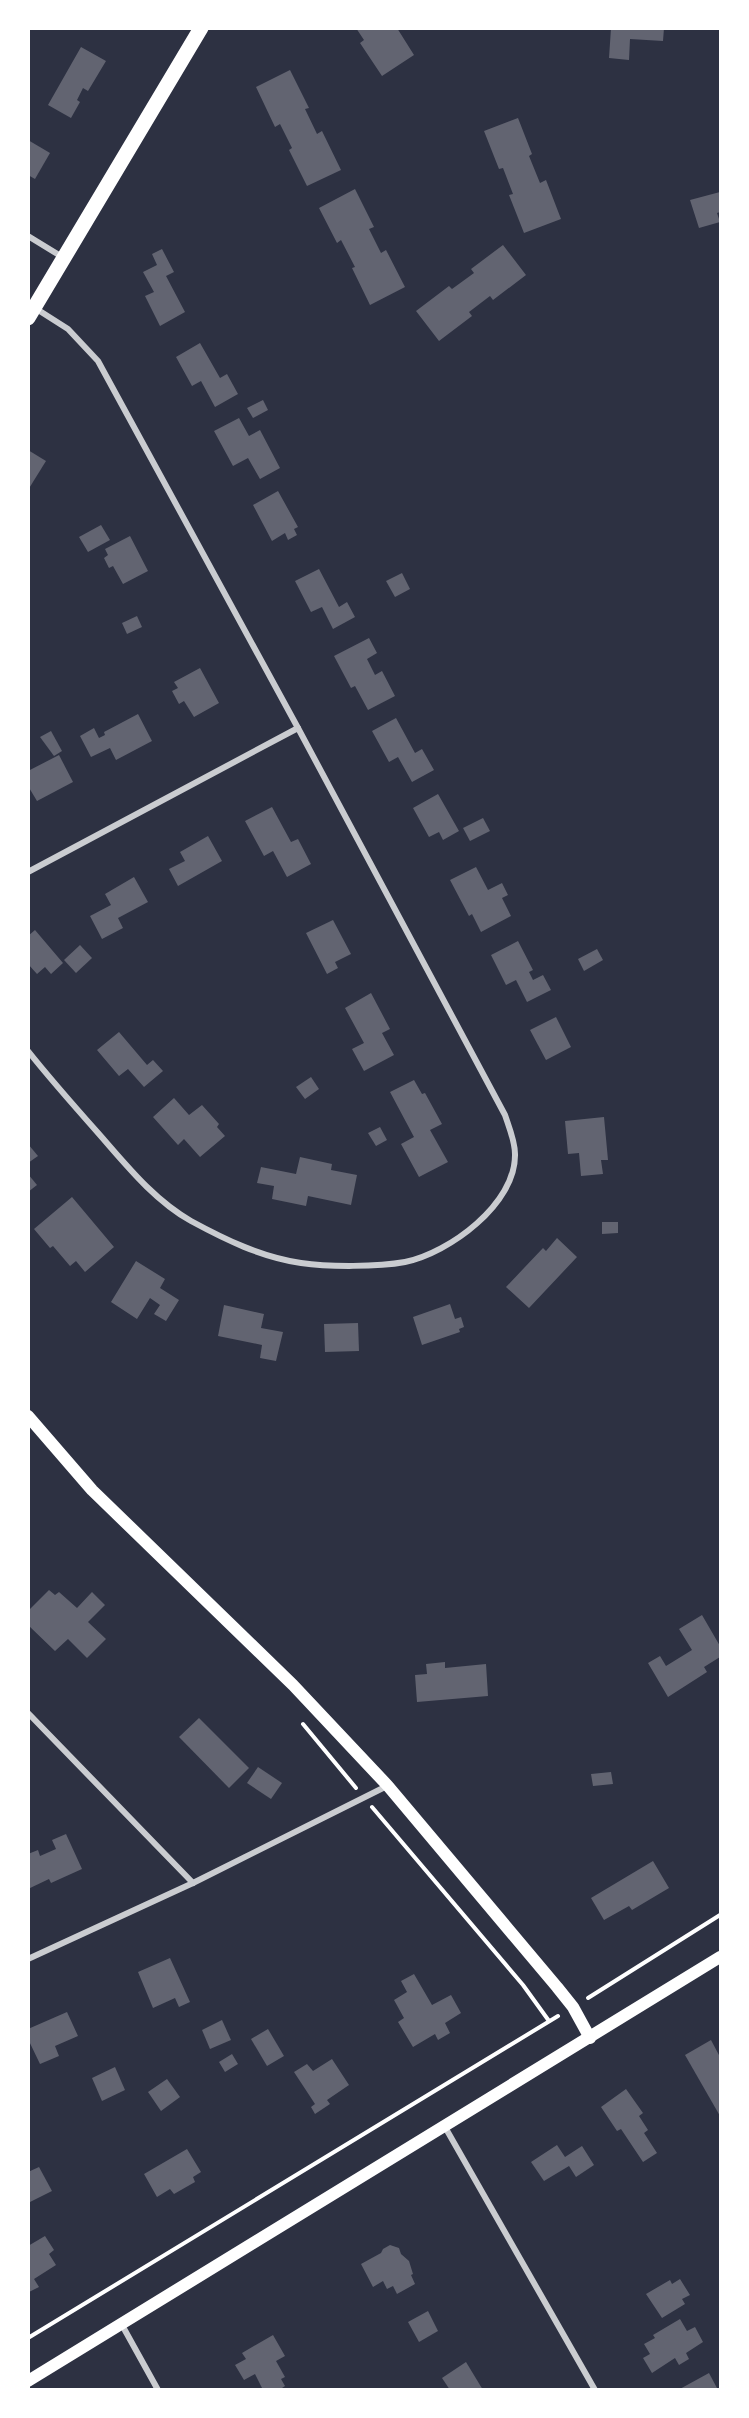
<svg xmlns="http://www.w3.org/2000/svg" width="749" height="2418" font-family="'PT Sans Narrow',sans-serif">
<rect width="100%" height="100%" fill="#2d3142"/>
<!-- building -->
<g fill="#626471">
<polygon points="356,28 397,28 414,55 382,76 360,43 364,40"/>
<polygon points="611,28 664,28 663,41 630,39 629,60 609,58"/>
<polygon points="81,47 106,61 88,91 83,88 77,100 80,102 71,118 48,105"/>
<polygon points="290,70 309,108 305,109 317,134 322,131 341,170 307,186 289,150 292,148 280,124 275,127 256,87"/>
<polygon points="518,118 532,154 529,156 540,183 546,180 561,219 524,233 509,195 513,194 503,168 499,169 484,131"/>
<polygon points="28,140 50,153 35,179 28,175"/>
<polygon points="355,189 374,227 369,229 381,253 386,250 405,287 370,305 352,268 355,267 341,240 337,243 319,208"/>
<polygon points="720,192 720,212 717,213 720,222 699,228 690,200"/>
<polygon points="503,245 526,275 493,300 490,296 469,312 472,316 439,341 416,311 449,286 452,289 474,273 471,269"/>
<polygon points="162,249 174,272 166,276 185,312 160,326 145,296 154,292 143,272 157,265 152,254"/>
<polygon points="200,343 220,378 227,374 238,394 215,407 201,381 192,386 176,357"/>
<polygon points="263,400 268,410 253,418 247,408"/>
<polygon points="239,418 249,436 260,430 280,468 260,479 248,458 233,466 214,431"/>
<polygon points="28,450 46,461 28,490"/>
<polygon points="278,491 298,527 294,529 297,535 288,540 285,533 272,541 253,505"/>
<polygon points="101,525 110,540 88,552 79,537"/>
<polygon points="130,536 148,571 123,584 113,566 109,568 104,558 108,555 105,549"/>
<polygon points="319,569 339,607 347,602 355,617 333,629 322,607 311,612 295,581"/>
<polygon points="402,573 410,589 395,597 386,581"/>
<polygon points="137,616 142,627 127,634 122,623"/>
<polygon points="369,638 377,653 367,659 375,675 382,671 395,696 368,710 355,686 351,688 334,656"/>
<polygon points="200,668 219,703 194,717 184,701 179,704 172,691 178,688 174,682"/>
<polygon points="138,714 152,741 116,760 110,748 91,757 80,736 94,728 99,738 105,735 104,732"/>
<polygon points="396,718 415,753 422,749 434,770 412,782 398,757 389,762 372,731"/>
<polygon points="51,731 62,751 54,756 40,737"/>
<polygon points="59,755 73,782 37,801 28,786 28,771"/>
<polygon points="438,794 459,831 443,840 439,832 429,837 413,808"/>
<polygon points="272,807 291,842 298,839 311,864 287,877 273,851 264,856 245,821"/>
<polygon points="483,818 490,831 470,841 463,828"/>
<polygon points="208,836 222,861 178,886 169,869 185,861 180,852"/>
<polygon points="476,867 488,890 502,883 508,895 502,898 511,916 481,932 472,914 469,916 450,880"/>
<polygon points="134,877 148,902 118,918 123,928 102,939 90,916 111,905 105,894"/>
<polygon points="333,920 351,954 335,962 338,968 327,974 306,933"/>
<polygon points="35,930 63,963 51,974 45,967 37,974 28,964 28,936"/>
<polygon points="518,941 533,970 529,972 533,980 543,975 551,990 527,1002 516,980 506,985 491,955"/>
<polygon points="80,945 92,958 76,973 64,960"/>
<polygon points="597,949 603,960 584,971 578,959"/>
<polygon points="371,993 390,1029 382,1033 394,1055 364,1071 352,1049 364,1043 345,1008"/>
<polygon points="556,1017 571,1047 546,1060 530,1030"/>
<polygon points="119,1032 147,1065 153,1060 163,1071 144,1087 128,1069 119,1076 97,1050"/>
<polygon points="311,1077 319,1089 305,1099 296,1087"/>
<polygon points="414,1080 422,1094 425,1093 442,1124 430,1130 448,1162 419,1177 401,1144 414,1137 390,1092"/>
<polygon points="174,1098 189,1115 202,1105 219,1124 217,1127 225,1136 200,1157 184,1139 178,1145 153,1117"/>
<polygon points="604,1117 608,1160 601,1160 603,1174 581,1176 579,1153 568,1154 565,1121"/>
<polygon points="380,1127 387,1140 376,1146 368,1133"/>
<polygon points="28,1144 38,1156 28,1163"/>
<polygon points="300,1157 332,1164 331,1170 357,1175 351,1205 308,1196 306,1206 272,1199 274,1186 257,1183 261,1167 296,1174"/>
<polygon points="28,1174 37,1185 28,1192"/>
<polygon points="72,1197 114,1247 85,1272 76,1261 70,1266 53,1246 50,1248 34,1229"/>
<polygon points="602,1222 618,1222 618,1233 602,1234"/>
<polygon points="557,1238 577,1257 529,1308 506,1287 543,1248 546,1251"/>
<polygon points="136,1261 165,1279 160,1288 179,1300 166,1321 154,1314 160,1305 150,1298 137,1319 111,1302"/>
<polygon points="450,1304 455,1319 461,1317 464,1327 459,1329 460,1332 422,1345 413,1317"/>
<polygon points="224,1305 264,1314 261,1328 283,1332 276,1361 260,1358 262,1345 218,1336"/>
<polygon points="358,1323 359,1351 325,1352 324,1324"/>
<polygon points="49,1590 55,1595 59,1592 77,1608 92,1592 105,1605 88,1622 106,1639 87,1658 68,1639 55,1651 28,1625 28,1611"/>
<polygon points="702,1615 720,1646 720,1657 704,1667 707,1672 668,1697 648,1663 660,1656 666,1666 692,1650 679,1629"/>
<polygon points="445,1662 445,1668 486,1664 488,1696 417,1702 415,1675 427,1674 426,1664"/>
<polygon points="199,1718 249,1768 229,1788 179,1737"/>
<polygon points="258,1767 282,1783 271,1799 247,1783"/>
<polygon points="611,1772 613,1784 593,1786 591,1774"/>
<polygon points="66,1834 82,1869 51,1883 49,1879 28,1889 28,1854 38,1850 40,1856 56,1849 52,1840"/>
<polygon points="653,1861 669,1888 632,1910 629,1906 604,1920 591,1898"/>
<polygon points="170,1958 190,2002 179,2007 175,1998 153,2008 138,1972"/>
<polygon points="414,1974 432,2005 451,1995 461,2013 445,2023 450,2033 438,2040 435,2034 413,2047 398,2022 404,2018 394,2000 407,1992 401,1981"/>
<polygon points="67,2012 78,2036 55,2046 59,2056 40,2064 28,2039 28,2029"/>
<polygon points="222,2020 231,2040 210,2049 202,2030"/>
<polygon points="268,2029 284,2056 267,2066 251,2039"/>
<polygon points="711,2040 720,2057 720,2116 685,2055"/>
<polygon points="232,2054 238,2064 225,2072 219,2062"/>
<polygon points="332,2059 349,2085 327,2100 330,2104 315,2114 311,2107 315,2104 294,2072 307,2064 313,2071"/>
<polygon points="115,2067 125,2090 102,2101 92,2078"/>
<polygon points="167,2079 180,2097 161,2111 148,2092"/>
<polygon points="626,2089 643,2113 639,2116 648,2130 644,2133 657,2153 643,2162 621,2129 617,2131 601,2107"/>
<polygon points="557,2145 565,2157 582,2146 594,2165 576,2177 569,2166 544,2181 531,2162"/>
<polygon points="187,2149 201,2172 193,2177 195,2182 174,2194 170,2189 157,2197 144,2174"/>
<polygon points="39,2167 52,2191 28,2203 28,2172"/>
<polygon points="45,2236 54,2250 49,2254 56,2265 34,2279 39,2287 29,2292 28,2246"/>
<polygon points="390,2245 399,2248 401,2254 409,2261 413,2274 411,2275 415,2284 397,2294 393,2286 387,2289 383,2281 373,2287 361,2264 381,2253 383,2249"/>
<polygon points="680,2279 690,2295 682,2299 685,2304 662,2318 646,2294 670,2280 672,2284"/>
<polygon points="428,2311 438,2331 419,2342 408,2322"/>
<polygon points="680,2319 687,2331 695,2327 703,2342 686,2353 689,2359 679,2365 675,2358 652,2373 643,2358 650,2354 644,2344 655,2338 653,2335"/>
<polygon points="273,2335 285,2356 276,2361 285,2377 281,2379 285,2386 279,2390 263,2390 255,2374 244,2380 235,2365 246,2359 242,2353"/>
<polygon points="466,2362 483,2390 450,2390 442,2378"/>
<polygon points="709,2373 718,2390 678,2390"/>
</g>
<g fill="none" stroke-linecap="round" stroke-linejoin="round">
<!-- path -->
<g stroke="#fff" stroke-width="4">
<polyline points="303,1724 356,1788"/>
<polyline points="372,1807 523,1985 549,2021"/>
<polyline points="588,1998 720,1915"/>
<polyline points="28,2338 558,2016"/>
</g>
<!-- minor -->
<g stroke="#caccd0" stroke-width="6">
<polyline points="28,236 64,258"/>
<polyline points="28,872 298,728"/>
<path d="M28 1051C51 1080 75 1107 99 1134 127 1166 154 1200 191 1221 226 1240 261 1257 301 1263 328 1267 378 1267 405 1262 449 1253 516 1204 515 1154 515 1141 509 1127 505 1115L298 728 98 361 68 329 35 308"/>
<polyline points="28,1713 193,1883"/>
<polyline points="28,1959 193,1883 387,1786"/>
<polyline points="445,2127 595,2390"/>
<polyline points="122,2325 158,2390"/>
</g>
<!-- secondary -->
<g stroke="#fff" stroke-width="12">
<polyline points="28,1416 92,1490 293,1685 388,1786 557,1987 573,2007 590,2038"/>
<polyline points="28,2381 720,1957"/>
</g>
<!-- primary -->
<polyline stroke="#fff" stroke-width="15" points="28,318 201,28"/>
</g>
<!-- border -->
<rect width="749" height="2418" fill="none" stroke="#ffffff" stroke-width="60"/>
</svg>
